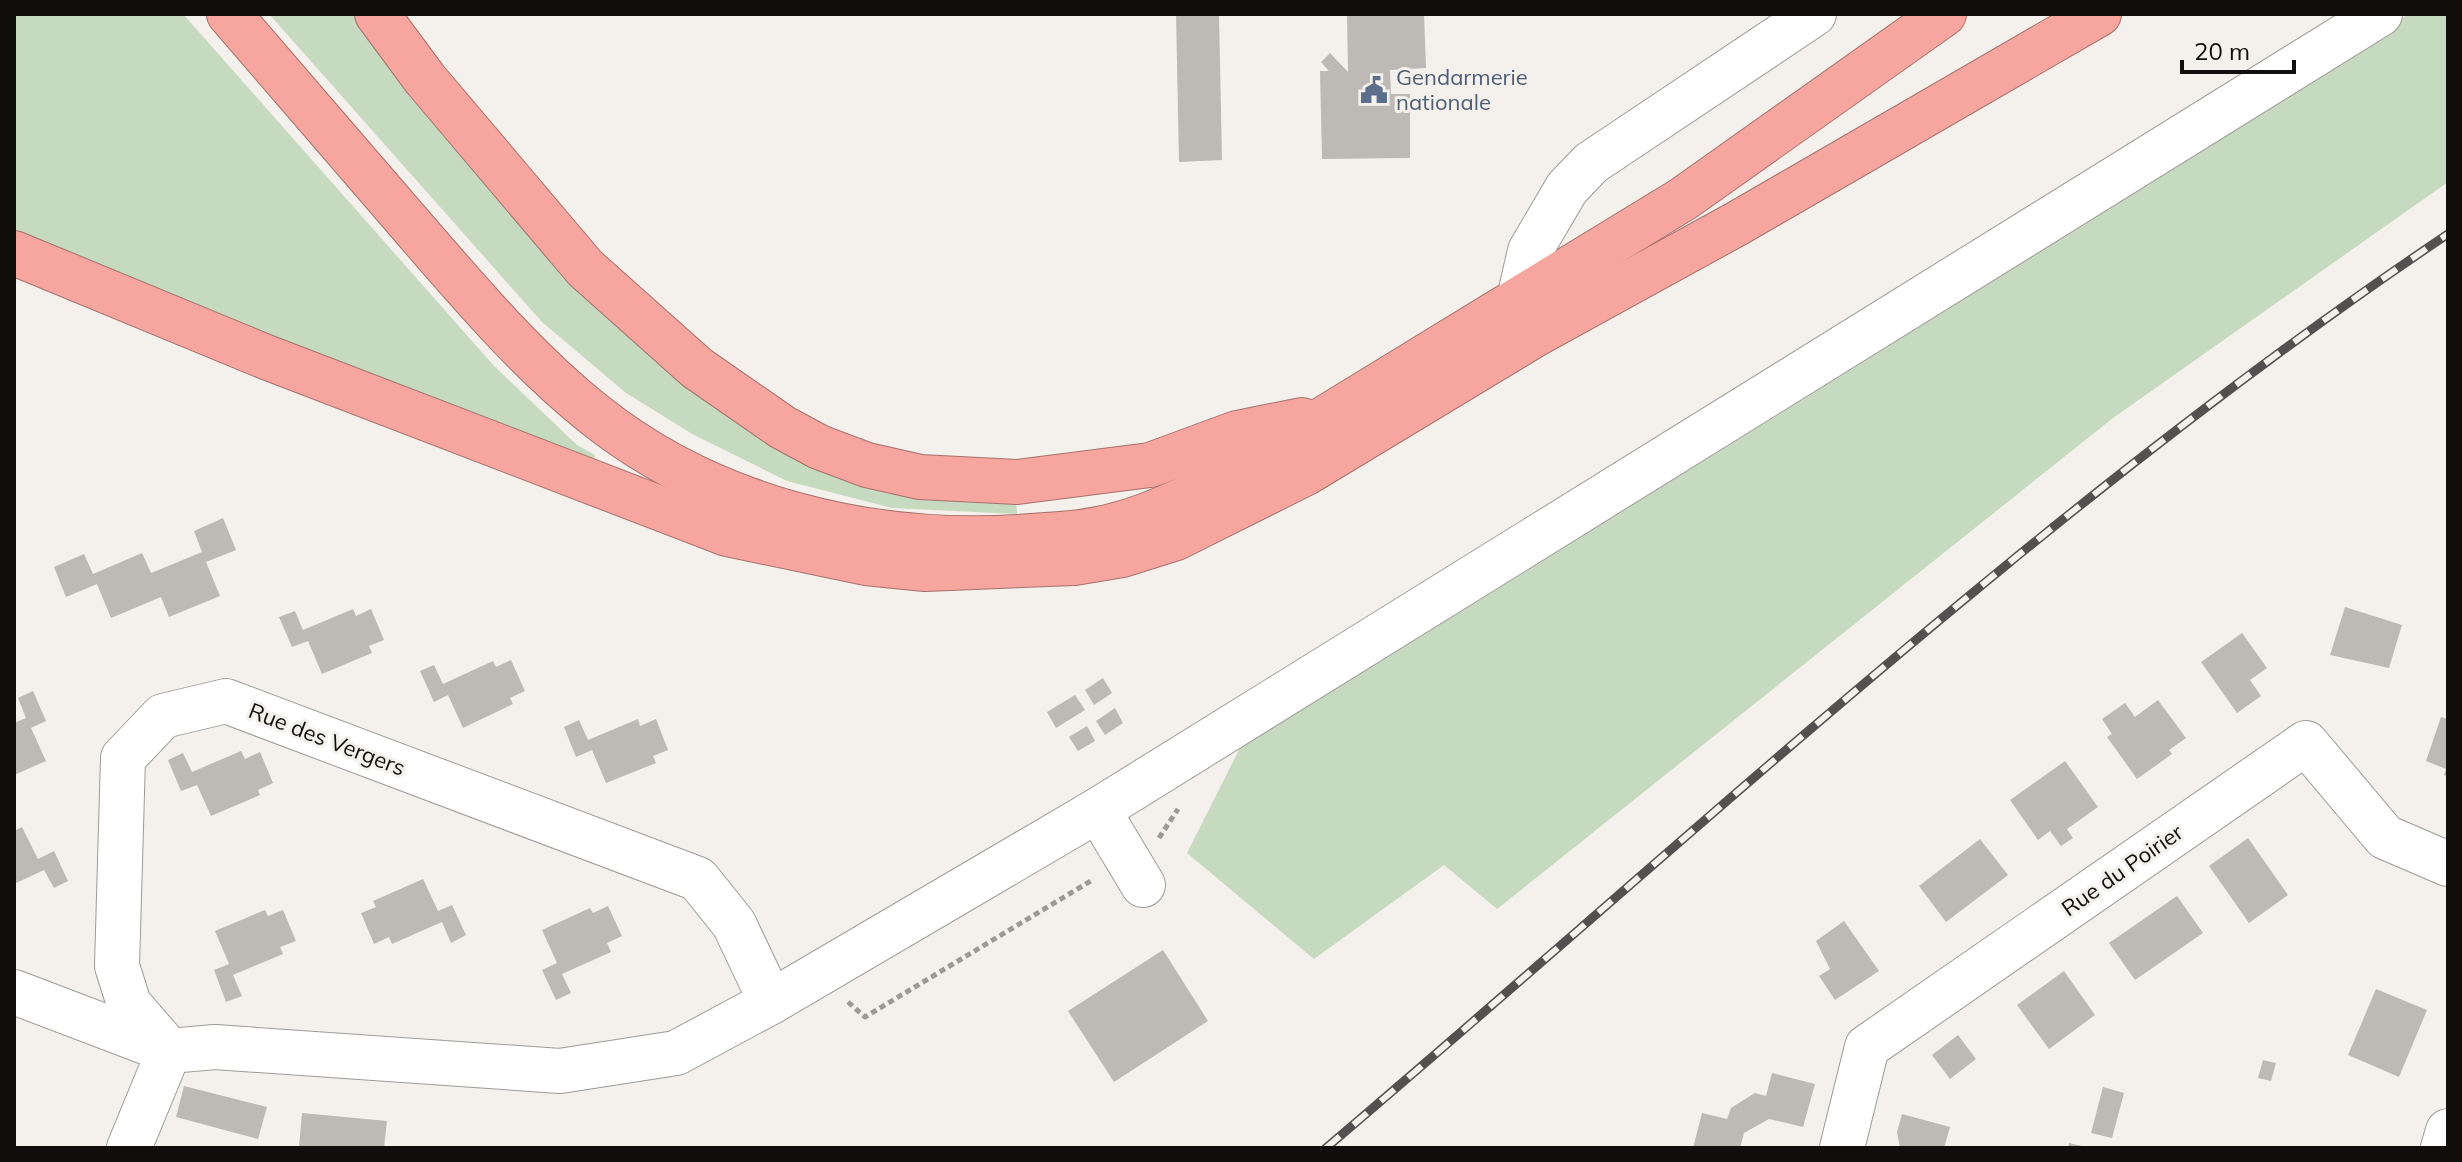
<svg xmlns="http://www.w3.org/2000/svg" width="2462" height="1162" font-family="Mulish,sans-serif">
<rect width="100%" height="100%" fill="#f4f0eb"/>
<!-- green -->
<g fill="#c6dabf">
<polygon points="14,14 183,14 495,367 577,445 595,455 592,469 14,230"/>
<polygon points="269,14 352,14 512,211 614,324 687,385 1016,501 1017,514 892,508 787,481 694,435 626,393 542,322"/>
<polygon points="2409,14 2448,14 2448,182 2113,418 1497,909 1444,865 1314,959 1187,853 1245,738"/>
</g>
<!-- building -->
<g fill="#bdbab5">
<polygon points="1176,14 1219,14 1222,160 1179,162"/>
<polygon points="1347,14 1424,14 1426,68 1390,70 1391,94 1410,94 1410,158 1322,159 1320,71 1329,71 1321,62 1330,53 1348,72"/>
<polygon points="223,518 236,550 206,562 220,596 169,617 161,597 111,618 97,584 66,597 54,567 84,554 93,574 142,553 151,573 202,552 194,531"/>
<polygon points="2345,607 2402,625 2389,668 2330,655"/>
<polygon points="353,609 356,616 371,609 384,640 369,646 372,653 322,674 308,641 292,647 279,617 295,611 303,630"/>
<polygon points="2242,633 2267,668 2250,680 2261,696 2237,713 2201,662"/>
<polygon points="511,660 525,691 510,698 513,704 463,728 448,695 434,702 420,671 434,665 443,684 493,661 496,667"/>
<polygon points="1103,678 1112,693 1094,705 1085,690"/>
<polygon points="33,691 46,721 31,728 46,761 14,775 14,723 26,718 18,698"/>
<polygon points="1075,695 1085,710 1056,728 1047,712"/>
<polygon points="2158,700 2186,738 2169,750 2172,754 2137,779 2107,737 2112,734 2102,719 2125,703 2135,717"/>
<polygon points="1115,708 1123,723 1105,735 1096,721"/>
<polygon points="2441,717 2448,719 2448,777 2444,775 2446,769 2426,761"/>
<polygon points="638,719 640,726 656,719 668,750 653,756 656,763 606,783 592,750 576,757 564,727 579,720 588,740"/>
<polygon points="1087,726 1095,741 1078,751 1069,737"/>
<polygon points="241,751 245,759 260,752 273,783 258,790 260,795 211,816 197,785 181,791 168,760 183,753 192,772"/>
<polygon points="2065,761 2098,807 2067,829 2073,838 2061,846 2050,831 2038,840 2010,800"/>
<polygon points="22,827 38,859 54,851 68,881 54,888 44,870 14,884 14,831"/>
<polygon points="2248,838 2288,895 2249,923 2209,866"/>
<polygon points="1980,839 2008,875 1946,922 1919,886"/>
<polygon points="423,879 438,911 452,905 466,935 451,943 442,922 392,944 389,937 374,944 361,913 376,907 373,901"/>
<polygon points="2177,896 2203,933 2135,980 2109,943"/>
<polygon points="608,906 622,936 607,943 611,952 562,974 571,993 556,1000 542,970 557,963 542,930 590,908 593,913"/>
<polygon points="265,910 268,916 283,910 296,941 280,947 283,954 233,975 242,996 226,1002 214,970 229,964 215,931"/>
<polygon points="1844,921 1879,971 1835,1000 1819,976 1830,969 1816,941"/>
<polygon points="1163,950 1208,1021 1114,1082 1068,1011"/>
<polygon points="2064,971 2095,1015 2049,1049 2017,1005"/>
<polygon points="2376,989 2427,1010 2399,1077 2348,1055"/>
<polygon points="1958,1035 1976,1059 1950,1079 1932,1055"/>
<polygon points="2263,1060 2276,1063 2271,1081 2258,1078"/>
<polygon points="1772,1073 1815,1084 1803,1127 1769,1119 1744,1133 1740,1148 1693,1148 1702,1113 1727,1119 1731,1108 1742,1101 1755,1093 1766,1096"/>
<polygon points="184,1086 267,1107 258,1139 176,1117"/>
<polygon points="2103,1087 2124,1093 2112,1138 2091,1133"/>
<polygon points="302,1113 387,1121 384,1148 299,1147"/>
<polygon points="1902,1114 1950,1127 1944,1148 1900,1148 1897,1132"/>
<polygon points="2069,1143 2086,1147 2086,1148 2068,1148"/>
</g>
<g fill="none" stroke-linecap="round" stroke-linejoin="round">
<!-- minor casing -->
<g stroke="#9e9b96" stroke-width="46">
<g id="minor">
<polyline points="1519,299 1530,251 1567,188 1591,163 1814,14"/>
<polyline points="1098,810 1143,885"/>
<polyline points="14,992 169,1051 215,1047 560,1071 676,1053 771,1002 1098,810 2380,14"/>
<polyline points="167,1048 129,1004 117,966 123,758 163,716 226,701 698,879 734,924 771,1002"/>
<polyline points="129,1148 169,1051"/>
<polyline points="1842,1148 1867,1047 2306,743 2385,837 2448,864"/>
<polyline points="2443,1148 2448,1131"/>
</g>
</g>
<!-- highway casing -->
<g stroke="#a6716c" stroke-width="46">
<g id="highway">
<path d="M229 14C289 84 350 154 410 224 468 291 526 360 595 415 713 509 871 546 1018 537 1051 534 1084 534 1116 525 1161 513 1199 492 1240 470L1683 199 1944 14"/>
<polyline points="377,14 425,79 585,268 697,368 782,427 819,447 867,465 920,477 1017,482 1150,465 1237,433 1302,420"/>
<polyline points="14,253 266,357 727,534 866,563 925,569 1074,563 1122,555 1176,538 1306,473 1536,334 1738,223 2099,14"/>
</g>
</g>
<!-- path -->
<g stroke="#9c9996" stroke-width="5" stroke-dasharray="6 4" stroke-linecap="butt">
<polyline points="1159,838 1178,809"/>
<polyline points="848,1002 865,1017 1094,879"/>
</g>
<!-- minor -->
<use href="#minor" stroke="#fff" stroke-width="44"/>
<!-- highway -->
<use href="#highway" stroke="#f6a69e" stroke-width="44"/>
<!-- rail casing -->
<g stroke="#53514f" stroke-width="9">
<path id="rail" d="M1326 1148C1694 835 2046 504 2448 234"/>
</g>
<!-- rail -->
<use href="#rail" stroke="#f4f0eb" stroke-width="6" stroke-dasharray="18" stroke-linecap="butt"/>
</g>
<!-- icons -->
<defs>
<g id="civic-bare" transform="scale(2.16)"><path d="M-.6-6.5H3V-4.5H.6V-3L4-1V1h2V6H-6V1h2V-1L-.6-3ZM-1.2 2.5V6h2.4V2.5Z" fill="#5c6f8a" stroke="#f4f0eb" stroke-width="2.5" paint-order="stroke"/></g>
</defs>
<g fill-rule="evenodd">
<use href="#civic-bare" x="1374" y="90"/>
</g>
<g text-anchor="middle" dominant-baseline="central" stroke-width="6" stroke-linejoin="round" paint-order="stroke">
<!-- service labels -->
<g font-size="22" fill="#4e5e75" stroke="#f4f0eb" text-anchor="start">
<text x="1396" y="77">Gendarmerie<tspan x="1396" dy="25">nationale</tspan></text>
</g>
<!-- street labels -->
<g font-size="22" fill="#100f0e" stroke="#f4f0eb">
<text transform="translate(327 739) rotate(21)">Rue des Vergers</text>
<text transform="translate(2122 870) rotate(-35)">Rue du Poirier</text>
</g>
</g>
<!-- border -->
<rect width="2462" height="1162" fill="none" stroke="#100f0e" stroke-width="32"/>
<!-- scale -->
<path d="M2182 60v12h112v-12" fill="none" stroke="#100f0e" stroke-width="4"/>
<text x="2194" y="60" font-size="24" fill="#100f0e" stroke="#f4f0eb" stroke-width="6" paint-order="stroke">20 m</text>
</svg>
